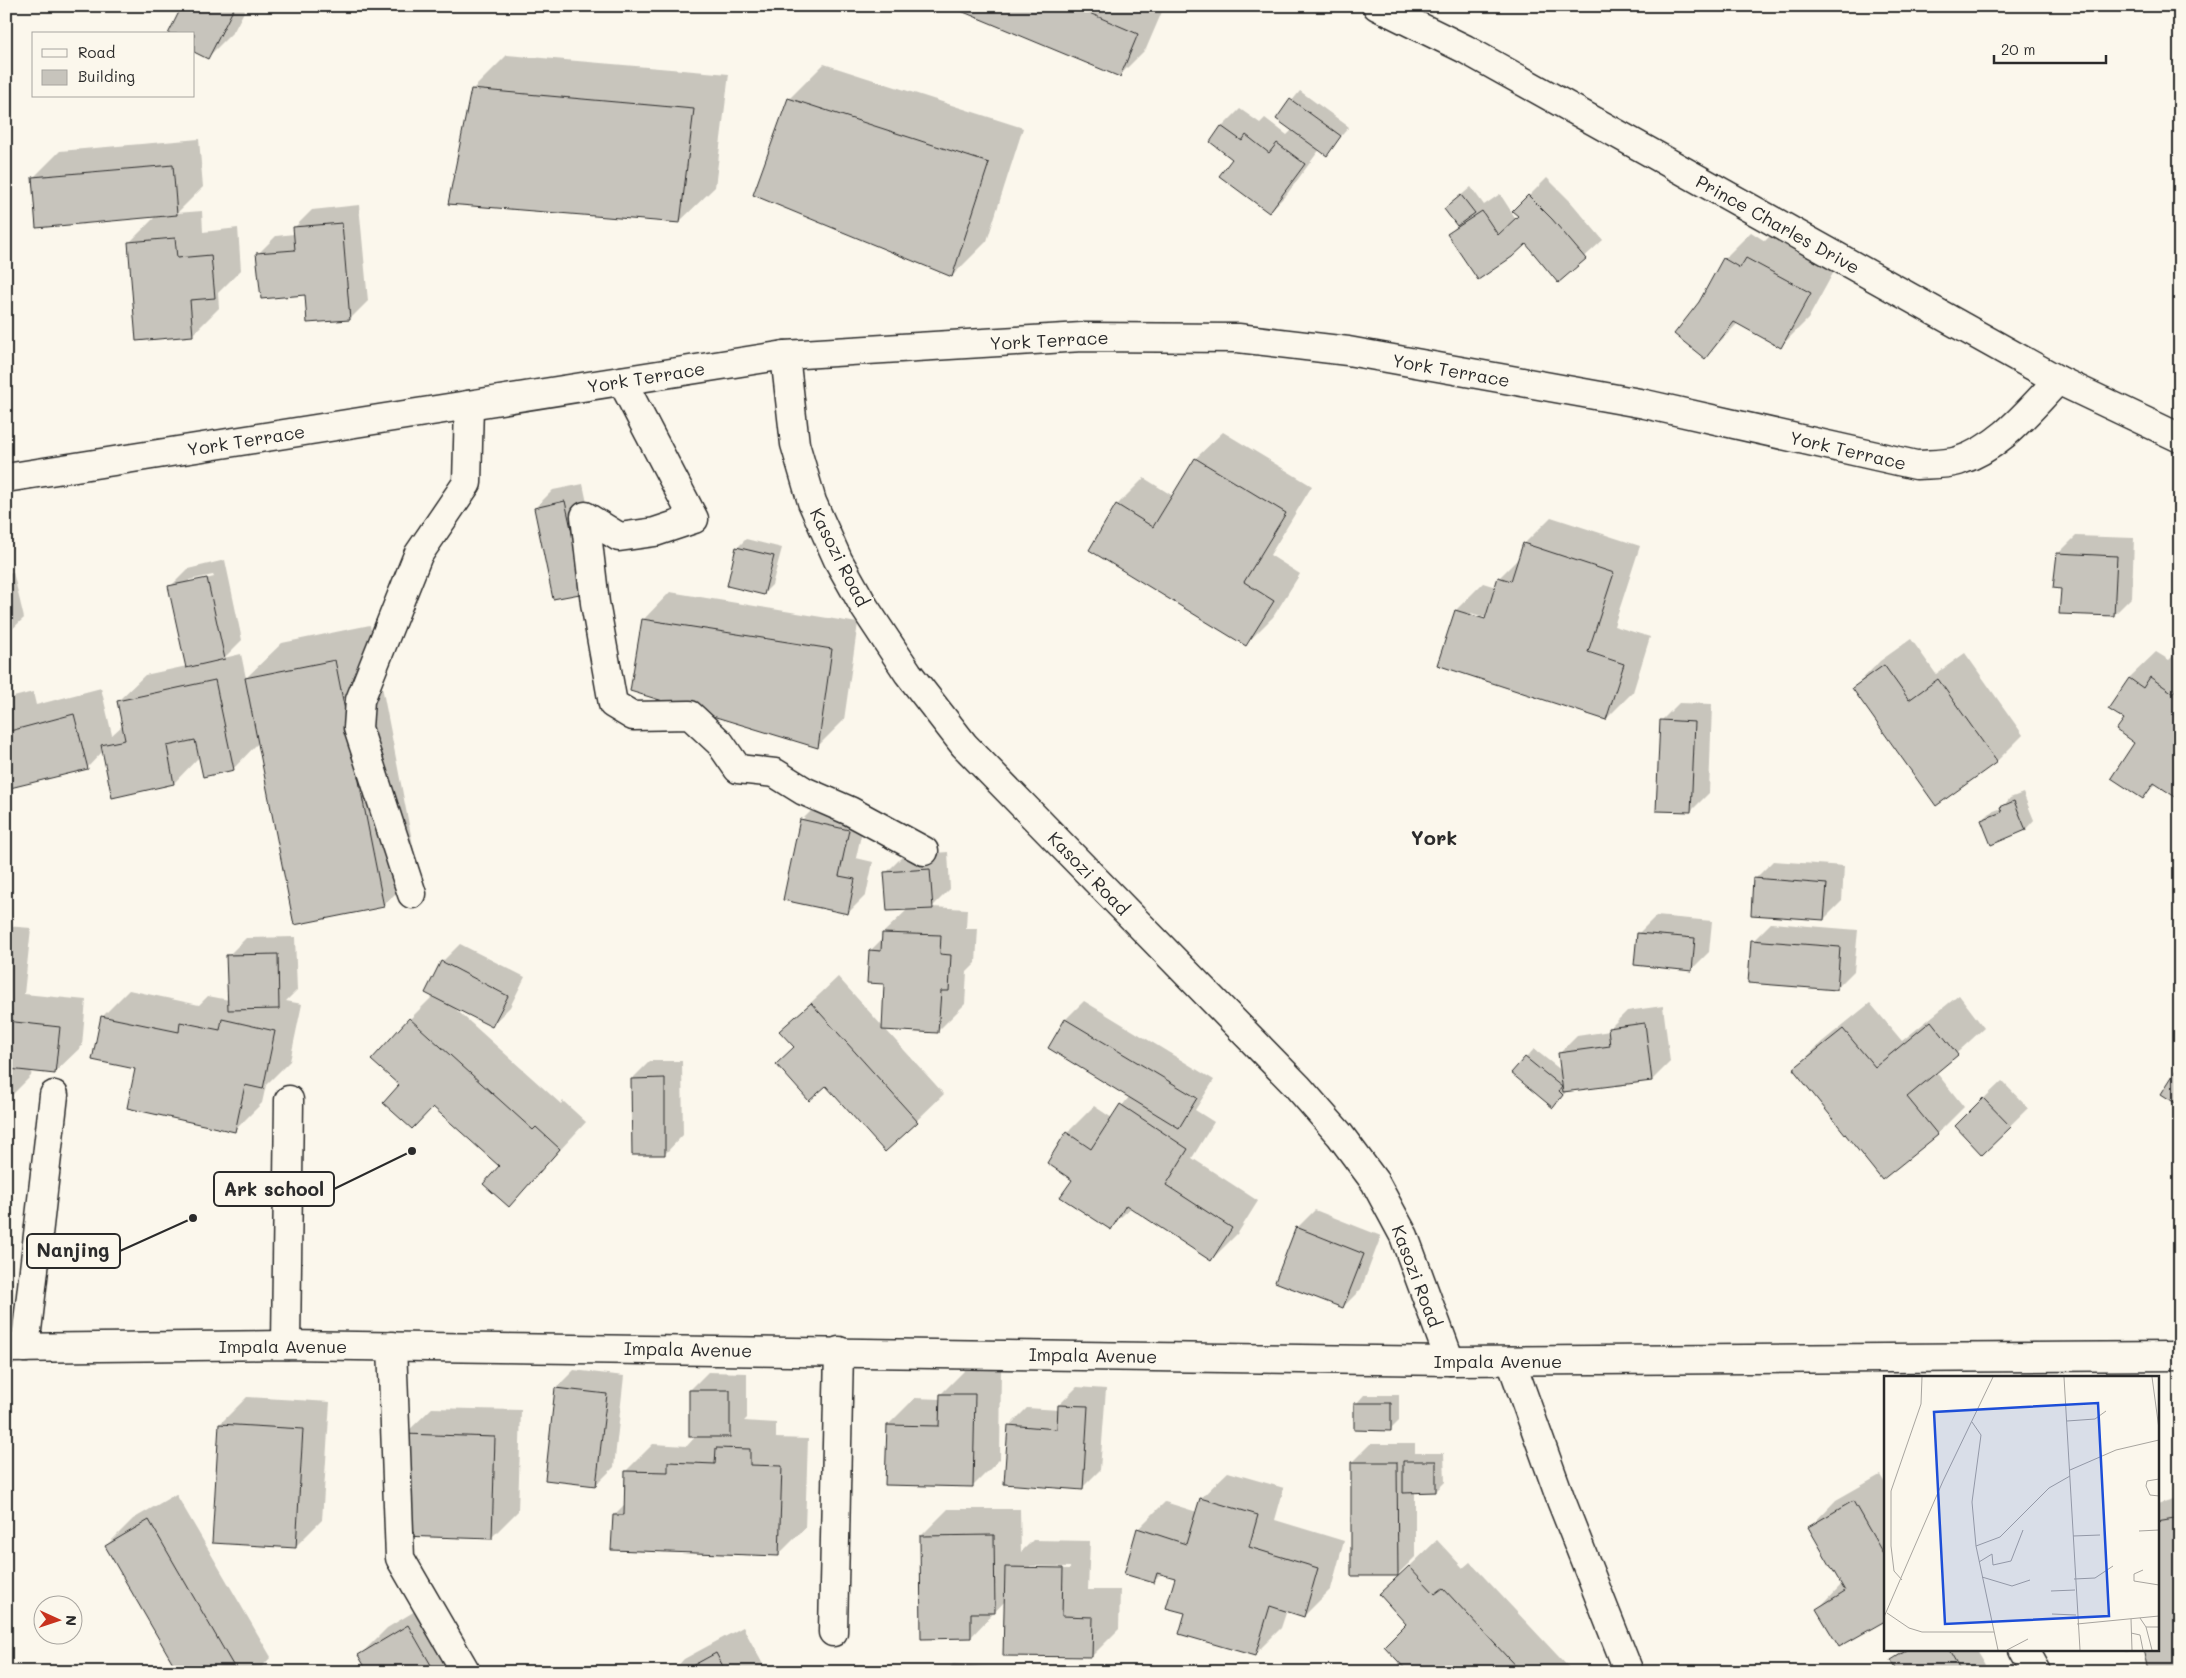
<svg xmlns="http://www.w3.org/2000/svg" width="2186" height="1678" font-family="Mali,sans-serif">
<rect width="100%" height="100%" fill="#fbf7ec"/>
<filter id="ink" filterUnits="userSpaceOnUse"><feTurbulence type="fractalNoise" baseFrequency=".02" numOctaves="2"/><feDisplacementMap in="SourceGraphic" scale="10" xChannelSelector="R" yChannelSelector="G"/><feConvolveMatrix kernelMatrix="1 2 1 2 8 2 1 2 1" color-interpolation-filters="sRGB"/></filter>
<g filter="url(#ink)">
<!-- shadow -->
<g fill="#0003" fill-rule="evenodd">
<polygon points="184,6 247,6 234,31 208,57 194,50 194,34"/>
<polygon points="952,6 1161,6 1164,7 1146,49 1119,76"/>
<polygon points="507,55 729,74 715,187 679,222 472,90"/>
<polygon points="824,64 1023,128 987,241 952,276 789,99"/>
<polygon points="1300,91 1349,127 1326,154 1320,149 1287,194 1269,212 1234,158 1212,142 1222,127 1240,109 1260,123 1265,118 1287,135 1293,129 1278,118"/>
<polygon points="199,139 203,187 177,213 202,211 203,232 238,228 241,270 218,293 219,308 192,335 130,242 156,216 33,178 60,151"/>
<polygon points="1547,178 1570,201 1603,240 1558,281 1526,243 1449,234 1458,225 1445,209 1471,187 1484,205 1500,194 1516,219 1519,216 1514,211"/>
<polygon points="359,205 368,301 350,319 306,293 258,254 276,236 294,234 294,228 312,210"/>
<polygon points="1751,232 1765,241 1774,232 1837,266 1808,319 1781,346 1738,323 1705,357 1700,303 1724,259"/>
<polygon points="1223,432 1312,486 1270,555 1300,574 1273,617 1246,644 1090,549 1117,505 1144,478 1173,496 1196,458"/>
<polygon points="583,484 602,574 535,508 553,490"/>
<path d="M1551 517 1640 546 1614 626 1650 637 1633 692 1606 719 1439 664 1456 610 1483 583 1496 587 1499 578 1520 557 1524 544ZM1471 613 1491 619 1490 622 1471 616Z"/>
<polygon points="2076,536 2134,538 2132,597 2114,615 2062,587 2058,554"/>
<polygon points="746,539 782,548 772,585 764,593 737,548"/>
<path d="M225 560 242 640 224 658 241 654 246 678 282 643 370 625 418 871 383 906 259 742 233 769 200 756 174 783 103 751 87 768 6 788V699L33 692 36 705 101 688 112 735 123 725 118 701 145 675 187 666 170 587 188 569ZM213 575 214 577 189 583V580Z"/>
<polygon points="13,572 24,618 6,635 6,573"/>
<polygon points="670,592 858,623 844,720 818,746 631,690 644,619"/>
<polygon points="1911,639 1936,674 1965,653 2023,735 1996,762 1854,688 1880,661"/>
<polygon points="2178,651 2180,653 2180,798 2157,783 2143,797 2136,742 2126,719 2129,678 2156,652 2169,660"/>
<polygon points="1679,703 1712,704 1709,793 1691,811 1661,721"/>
<polygon points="2023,793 2034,820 2026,829 1983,820 1991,812 2002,808 2010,798"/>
<polygon points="820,802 866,812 856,858 873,862 866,895 848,913 802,820"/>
<polygon points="948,852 950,889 932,907 967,909 966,928 978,928 976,963 967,972 965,1004 938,1031 885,1029 944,1094 885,1151 781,1031 838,977 883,1027 886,983 870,951 883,938 883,933 908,909 886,873 904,855"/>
<polygon points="1773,861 1844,866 1842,901 1824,919 1755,879"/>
<polygon points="1656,916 1712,921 1709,952 1691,970 1638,934"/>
<polygon points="1771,923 1858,930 1854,971 1836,989 1753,941"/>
<polygon points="6,926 31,928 24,994 86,1000 82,1046 55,1072 32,1070 31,1076 6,1101"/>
<polygon points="295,937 297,990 286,1001 302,1004 290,1061 266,1085 262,1103 235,1130 137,1068 103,1016 129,990 199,1005 208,996 229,1000 228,956 246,938"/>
<polygon points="460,944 525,977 510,1007 492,1025 451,1005 561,1104 563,1101 586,1122 509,1205 501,1166 433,1106 400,1085 410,1019 434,995 427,992 443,961"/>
<polygon points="1959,995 1984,1028 1936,1072 1964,1107 1937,1134 1883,1178 1795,1069 1822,1042 1870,1003 1902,1041"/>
<polygon points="1084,1001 1214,1080 1195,1110 1214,1122 1192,1158 1258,1201 1238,1233 1211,1260 1131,1207 1110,1228 1074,1179 1067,1133 1094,1106 1112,1118 1130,1096 1050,1047 1066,1019"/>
<polygon points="1663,1006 1670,1062 1652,1080 1567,1091 1553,1106 1526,1058 1534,1049 1562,1071 1559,1054 1577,1036 1610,1031 1609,1029 1627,1011"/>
<polygon points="650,1061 682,1061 683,1135 665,1154 632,1079"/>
<polygon points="2002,1081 2028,1108 1982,1153 1974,1108"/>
<polygon points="2180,1111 2180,1121 2175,1118"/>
<polygon points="1315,1210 1381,1236 1361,1289 1343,1307 1297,1228"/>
<polygon points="968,1367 1001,1368 1000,1459 973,1486 888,1425 915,1398 941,1399 941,1394"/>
<polygon points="574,1370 624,1376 614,1467 596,1485 556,1388"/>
<polygon points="708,1372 747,1373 747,1418 744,1421 776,1423 776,1438 808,1439 805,1528 778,1555 614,1515 625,1504 626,1471 653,1444 687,1446 696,1436 690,1390"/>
<polygon points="1077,1387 1106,1389 1100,1470 1082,1488 1009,1426 1027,1408 1059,1410 1059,1405"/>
<polygon points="1364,1395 1399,1395 1399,1421 1390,1430 1356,1404"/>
<polygon points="247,1397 330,1402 322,1520 295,1547 220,1424"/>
<polygon points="432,1408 521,1410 518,1511 491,1538 405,1434"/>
<polygon points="1370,1444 1415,1444 1415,1453 1444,1453 1445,1482 1436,1491 1415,1491 1415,1557 1397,1575 1352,1462"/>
<polygon points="1228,1472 1284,1488 1275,1520 1344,1541 1331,1589 1304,1616 1287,1610 1281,1628 1254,1655 1187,1612 1177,1577 1162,1573 1154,1581 1138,1529 1165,1502 1197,1512 1201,1498"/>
<polygon points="1880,1475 1885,1483 1885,1619 1818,1609 1842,1584 1810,1527 1836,1500"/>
<polygon points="176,1494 271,1657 257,1672 179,1672 106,1546 133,1519"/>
<polygon points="2180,1497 2180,1672 2157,1649 2157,1504"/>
<path d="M948 1509H1020L1021 1552 1033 1540 1090 1541 1088 1590H1120L1119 1629 1092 1656 1005 1601 971 1637 921 1536ZM1030 1566 1070 1567V1569L1030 1568Z"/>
<polygon points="1437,1540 1463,1568 1470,1562 1573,1672 1410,1672 1408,1568"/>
<polygon points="435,1599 477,1672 370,1672 360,1655 387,1628"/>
<polygon points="743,1627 767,1672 672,1672 684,1659"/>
<polygon points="1904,1649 1976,1649 1990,1672 1899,1672 1893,1660"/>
<polygon points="2125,1649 2136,1649 2125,1652"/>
<polygon points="953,1664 1002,1669 1002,1672 946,1672"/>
</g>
<!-- building -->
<g fill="#c7c4bc" stroke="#2b2b2b">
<polygon points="182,6 235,6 208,59 194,52 194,34 168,34"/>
<polygon points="949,6 1073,6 1138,34 1120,77"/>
<polygon points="471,89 694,109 680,223 448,204"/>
<polygon points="788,98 989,163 952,277 753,195"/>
<polygon points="1290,99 1341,136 1327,156 1276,119"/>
<polygon points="1221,126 1242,141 1246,135 1269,153 1277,143 1305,164 1269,213 1219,176 1232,159 1210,142"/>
<polygon points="173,165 177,215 36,228 32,177"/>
<polygon points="1461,195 1475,213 1457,226 1444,209"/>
<polygon points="1528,195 1552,219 1586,259 1558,283 1526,244 1512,257 1478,280 1447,234 1482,211 1498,235 1518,216 1512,211"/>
<polygon points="342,223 350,320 307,323 305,295 261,299 256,253 295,250 293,227"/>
<polygon points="175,238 177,258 211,255 215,298 190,300 193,336 136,341 128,242"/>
<polygon points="1723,258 1740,268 1746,258 1811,293 1781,348 1734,322 1705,359 1674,334 1699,302"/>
<polygon points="1195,458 1286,513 1244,582 1274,601 1246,646 1089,550 1116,504 1153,527"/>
<polygon points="565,501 585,593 553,599 534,508"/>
<polygon points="1523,543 1614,573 1588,652 1624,664 1606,720 1437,665 1455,610 1485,619 1498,577 1511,581"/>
<polygon points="736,547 774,556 764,595 727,586"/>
<polygon points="2057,553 2117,556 2114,616 2059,614 2061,589 2053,588"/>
<polygon points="207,578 225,659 186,668 168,586"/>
<polygon points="642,619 832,649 818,748 630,691"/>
<polygon points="335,660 384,907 294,925 245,678"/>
<polygon points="1884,665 1909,700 1938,679 1997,762 1936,806 1852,688"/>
<polygon points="2150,677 2173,693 2180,683 2180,800 2154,783 2143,799 2111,778 2134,743 2116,730 2124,719 2108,709 2129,678 2143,688"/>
<polygon points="215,680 234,770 203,777 195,740 167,746 174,784 112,798 101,745 125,740 117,701"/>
<polygon points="74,714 88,769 6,789 6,718 10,731"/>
<polygon points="1660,720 1695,722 1691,812 1656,811"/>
<polygon points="2014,801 2026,830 1991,845 1981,820 2002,812 2000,807"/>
<polygon points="800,819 849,830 839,876 855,879 848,914 783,900"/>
<polygon points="930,869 933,909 887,911 884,872"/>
<polygon points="1753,878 1827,884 1824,920 1751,915"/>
<polygon points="882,933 941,935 940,954 951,955 949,991 941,991 938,1033 882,1030 884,984 867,983 869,950 881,951"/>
<polygon points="1637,933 1695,938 1692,971 1634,965"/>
<polygon points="1751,940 1840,947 1837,990 1748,983"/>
<polygon points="278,954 279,1009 228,1010 226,955"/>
<polygon points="441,961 508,996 492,1027 425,993"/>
<polygon points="811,1003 918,1122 885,1152 826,1086 809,1101 776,1064 794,1047 779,1031"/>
<polygon points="101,1016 179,1032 180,1022 220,1030 222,1019 275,1031 263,1089 245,1085 235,1132 127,1108 135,1069 92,1060"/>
<polygon points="409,1018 533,1130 536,1127 560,1149 509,1207 483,1184 499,1166 433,1107 412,1129 383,1103 399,1085 371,1060"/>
<polygon points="1065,1019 1197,1098 1179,1128 1048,1048"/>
<polygon points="6,1021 60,1027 55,1074 9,1069 6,1092"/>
<polygon points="1931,1021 1958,1055 1907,1097 1938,1135 1882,1180 1793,1069 1843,1029 1875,1067"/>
<polygon points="1645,1023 1652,1081 1563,1092 1558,1053 1610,1046 1608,1028"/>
<polygon points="1525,1057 1562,1087 1559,1091 1563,1095 1553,1108 1511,1073"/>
<polygon points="2180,1064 2180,1106 2161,1094"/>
<polygon points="665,1078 665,1155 632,1155 631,1079"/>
<polygon points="1983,1098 2011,1127 1982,1155 1955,1126"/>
<polygon points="1120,1104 1188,1149 1166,1185 1232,1228 1211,1261 1126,1205 1111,1230 1060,1197 1072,1180 1047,1163 1066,1132 1091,1149"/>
<polygon points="1296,1227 1364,1254 1343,1308 1275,1282"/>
<polygon points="555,1388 607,1394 596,1486 545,1480"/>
<rect x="689" y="1390" width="41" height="47"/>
<polygon points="940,1394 975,1394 973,1487 885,1485 887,1425 939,1426"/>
<polygon points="1354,1403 1391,1403 1391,1431 1354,1430"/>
<polygon points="1058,1405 1088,1406 1083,1490 1004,1484 1008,1425 1057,1429"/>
<polygon points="219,1424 303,1429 296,1548 212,1543"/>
<polygon points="404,1434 495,1437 492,1539 401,1536"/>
<polygon points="716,1448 750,1449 750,1465 782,1466 779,1556 611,1550 613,1515 624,1515 625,1471 668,1472 668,1462 715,1464"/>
<polygon points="1403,1461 1436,1461 1436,1492 1403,1493"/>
<polygon points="1351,1462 1397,1462 1398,1576 1351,1576"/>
<polygon points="1200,1498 1258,1515 1249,1547 1318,1568 1304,1617 1270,1606 1255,1656 1179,1634 1185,1613 1166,1608 1175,1578 1157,1573 1154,1583 1124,1574 1137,1528 1186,1544"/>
<polygon points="1853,1501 1885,1557 1885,1621 1839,1647 1816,1609 1845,1591 1808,1527"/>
<polygon points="2180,1518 2180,1672 2148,1672 2143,1649 2157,1649 2157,1522"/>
<polygon points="149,1520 237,1672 178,1672 105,1546"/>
<polygon points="994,1535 995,1613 971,1613 971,1638 921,1639 920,1536"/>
<polygon points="1409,1566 1435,1594 1443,1588 1521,1672 1408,1672 1384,1646 1406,1624 1379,1594"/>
<polygon points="1005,1567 1063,1568 1062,1616 1093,1617 1092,1657 1003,1656"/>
<polygon points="408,1625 435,1672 368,1672 358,1655"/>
<polygon points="1909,1649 1948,1649 1961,1672 1898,1672 1891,1660"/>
<polygon points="716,1653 726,1672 681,1672"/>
</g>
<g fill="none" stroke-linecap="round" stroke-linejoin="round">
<!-- minor casing -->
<g stroke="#2b2b2b" stroke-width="31">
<g id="minor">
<polyline points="1377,6 1465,49 2058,380 2180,438"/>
<polyline points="785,355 795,444 812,502 838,560 865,608 908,673 964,745 1298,1087 1340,1135 1375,1182 1404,1236 1450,1361"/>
<polyline points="622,381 694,519 655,532 619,537 585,516 595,603 613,704 633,716 690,715 720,743 738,769 775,773 804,791 850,811 924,851"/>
<path d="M6 478 785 355 1082 337 1238 338 1348 351 1645 404 1916 465C1929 464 1945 465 1958 461 2001 447 2028 411 2058 380"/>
<polyline points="412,894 358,728 360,700 418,555 467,483 469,405"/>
<polyline points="286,1345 289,1100"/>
<polyline points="392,1346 400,1558 466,1672"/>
<polyline points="6,1348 286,1345 1450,1361 2180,1356"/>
<polyline points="25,1348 54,1095"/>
<polyline points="1511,1361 1561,1500 1629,1672"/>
<polyline points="833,1632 839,1351"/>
<polyline points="2023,1649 2036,1672"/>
</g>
</g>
<!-- minor -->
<use href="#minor" stroke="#fbf7ec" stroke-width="28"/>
</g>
</g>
<g text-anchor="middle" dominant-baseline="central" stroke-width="5" stroke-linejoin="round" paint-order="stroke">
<!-- street labels -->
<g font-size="18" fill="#2b2b2b" stroke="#fbf7ec">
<text transform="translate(1778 224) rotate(29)">Prince Charles Drive</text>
<text transform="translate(1049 340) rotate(-3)">York Terrace</text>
<text transform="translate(1451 370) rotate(10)">York Terrace</text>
<text transform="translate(646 377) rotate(-9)">York Terrace</text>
<text transform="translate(246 440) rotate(-9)">York Terrace</text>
<text transform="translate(1848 450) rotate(13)">York Terrace</text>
<text transform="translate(840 557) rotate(63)">Kasozi Road</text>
<text transform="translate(1089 873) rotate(46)">Kasozi Road</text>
<text transform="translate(1417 1276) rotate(69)">Kasozi Road</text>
<text x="283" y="1346">Impala Avenue</text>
<text transform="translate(688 1349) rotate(1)">Impala Avenue</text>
<text transform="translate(1093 1355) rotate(1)">Impala Avenue</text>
<text x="1498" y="1361">Impala Avenue</text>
</g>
<!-- quarter labels -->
<g font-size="20" font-weight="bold" fill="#2b2b2b" stroke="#fbf7ec">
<text x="1434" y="837">York</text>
</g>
</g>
<!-- overview -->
<g transform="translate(1884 1376)">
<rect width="275" height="275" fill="#fbf7ec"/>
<path fill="none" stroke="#a8a59f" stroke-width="1" d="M180 1 196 274M268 1 275 53M183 45 211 43 222 35M88 46 97 59 88 126 92 170 114 274M186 94 232 74 275 64M275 103 263 105 262 110 266 119 275 120M255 155 275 154M189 160 216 159M92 170 116 161 165 112 186 100M95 186 108 178 109 189 127 185 139 154M259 194 250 198V205L275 209M98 201 128 210 146 204M190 203 211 202 229 190M18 204 10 195 7 170V115L37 28 38 1M167 215 191 214M3 237 25 252 38 256H110M168 238 192 239M0 241 59 105 109 1M256 242 262 251H275M247 243 248 274M193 248 275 240M262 251 268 274M247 257 256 259 259 274M123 274 144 263"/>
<path fill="#1d4ed8" fill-opacity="0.15" stroke="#1d4ed8" stroke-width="2.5" d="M214 27 225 240 61 248 50 36Z"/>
<rect width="275" height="275" fill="none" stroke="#2b2b2b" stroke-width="2.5"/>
</g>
<!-- callouts -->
<path fill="none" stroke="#2b2b2b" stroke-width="2" d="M412 1151L334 1189M193 1218L120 1251"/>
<g fill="#2b2b2b" stroke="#fbf7ec" stroke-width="2">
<circle cx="412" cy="1151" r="5"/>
<circle cx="193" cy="1218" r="5"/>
</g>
<g fill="#fbf7ec" stroke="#2b2b2b" stroke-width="2">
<rect x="214" y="1172" width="120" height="34" rx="5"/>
<rect x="27" y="1234" width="93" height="34" rx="5"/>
</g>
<g font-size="19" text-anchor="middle" font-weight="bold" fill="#2b2b2b">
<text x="274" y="1196">Ark school</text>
<text x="73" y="1257">Nanjing</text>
</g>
<!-- margin -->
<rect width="2186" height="1678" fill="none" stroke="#fbf7ec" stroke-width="25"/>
<rect x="12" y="12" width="2161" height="1653" fill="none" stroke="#2b2b2b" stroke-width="2" filter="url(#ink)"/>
<!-- legend -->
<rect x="32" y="32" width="162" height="65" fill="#fbf7ec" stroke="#a8a59f"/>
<rect x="42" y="49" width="25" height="8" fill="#fbf7ec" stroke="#a8a59f"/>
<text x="78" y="58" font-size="15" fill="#2b2b2b">Road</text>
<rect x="42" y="70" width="25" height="15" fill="#c7c4bc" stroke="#a8a59f"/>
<text x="78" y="82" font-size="15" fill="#2b2b2b">Building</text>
<!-- north arrow -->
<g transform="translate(58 1620) rotate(93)"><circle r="24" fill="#fbf7ec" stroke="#a8a59f"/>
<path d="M0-4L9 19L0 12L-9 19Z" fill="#c8321e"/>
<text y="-8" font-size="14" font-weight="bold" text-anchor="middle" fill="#2b2b2b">N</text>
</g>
<!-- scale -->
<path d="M1994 55v8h112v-8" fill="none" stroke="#2b2b2b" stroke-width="2.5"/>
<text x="2001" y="55" font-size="15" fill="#2b2b2b" stroke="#fbf7ec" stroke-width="4" paint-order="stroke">20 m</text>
</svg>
